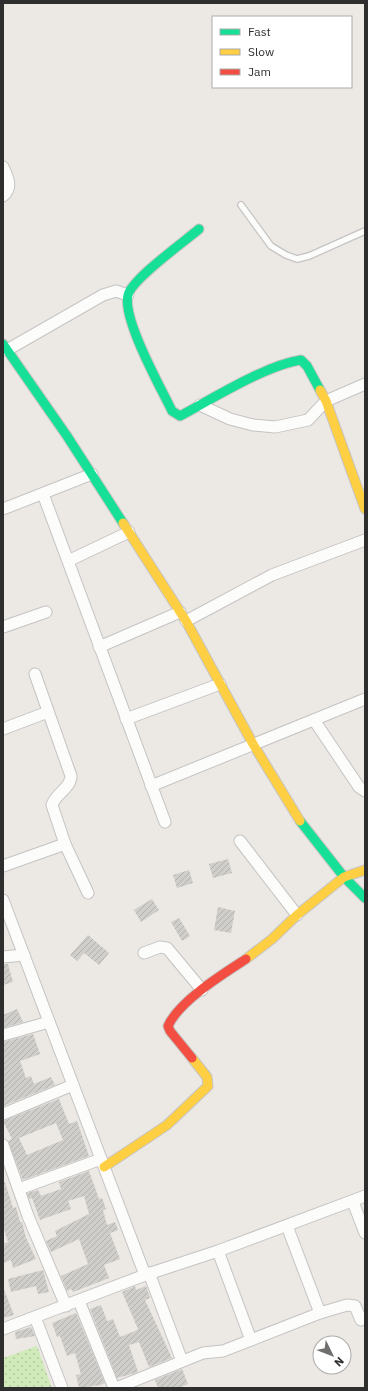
<svg xmlns="http://www.w3.org/2000/svg" width="368" height="1391" font-family="'IBM Plex Sans',sans-serif">
<defs>
<pattern id="grass-dots" width="8" height="8" patternUnits="userSpaceOnUse"><rect width="8" height="8" fill="#d0eab9"/><path d="M2 2h.1M6 6h.1" fill="none" stroke="#b3c99f" stroke-width="1.8" stroke-linecap="round"/></pattern>
<pattern id="building-hatch" width="6" height="6" patternUnits="userSpaceOnUse"><rect width="6" height="6" fill="#d0ceca"/><path d="M-1 1l2-2M0 6l6-6M5 7l2-2" fill="none" stroke="#b3b1ae"/></pattern>
</defs>
<rect width="100%" height="100%" fill="#ece8e3"/>
<!-- grass -->
<polygon fill="url(#grass-dots)" points="37,1346 52,1388 3,1388 3,1358"/>
<!-- building -->
<g fill="url(#building-hatch)" fill-rule="evenodd">
<polygon points="228,859 232,873 213,878 209,864"/>
<polygon points="189,870 193,883 177,888 173,875"/>
<polygon points="152,899 159,910 141,922 134,910"/>
<polygon points="218,907 235,911 231,933 214,930"/>
<polygon points="179,918 190,936 182,941 171,922"/>
<polygon points="88,935 109,953 99,965 84,953 77,961 70,955"/>
<polygon points="3,964 8,964 13,982 3,985"/>
<polygon points="17,1009 23,1022 3,1028 3,1015"/>
<polygon points="33,1034 40,1054 20,1061 26,1078 31,1076 34,1084 51,1077 55,1085 3,1106 3,1042"/>
<path d="M59 1099 69 1124 77 1121 89 1156 23 1180 8 1141 12 1139 3 1121ZM56 1123 63 1140 27 1155 19 1138Z"/>
<polygon points="89,1171 99,1199 102,1198 106,1209 103,1210 107,1225 115,1222 118,1230 110,1233 120,1259 104,1265 109,1278 73,1292 71,1289 67,1291 61,1276 88,1264 79,1239 51,1252 46,1241 57,1236 55,1231 89,1214 84,1196 68,1201 71,1209 40,1220 32,1198 29,1199 27,1193 38,1190 41,1196 61,1189 59,1182"/>
<polygon points="3,1182 5,1182 13,1208 16,1207 20,1222 22,1222 26,1238 36,1259 13,1268 11,1260 3,1263 3,1244 8,1242 3,1226"/>
<polygon points="43,1270 49,1292 38,1294 36,1286 11,1292 8,1279"/>
<polygon points="135,1286 136,1290 146,1286 150,1298 145,1300 172,1358 149,1367 139,1342 129,1345 138,1372 117,1378 90,1309 101,1305 107,1321 113,1319 120,1337 135,1331 138,1329 122,1292"/>
<polygon points="3,1287 14,1315 3,1318"/>
<polygon points="76,1313 105,1383 101,1385 79,1388 76,1375 81,1374 75,1353 67,1356 60,1336 57,1337 52,1323"/>
<polygon points="31,1327 35,1336 16,1339 15,1332"/>
<polygon points="182,1369 188,1384 179,1388 158,1388 155,1380"/>
</g>
<g fill="none" stroke-linecap="round" stroke-linejoin="round">
<!-- lane casing -->
<g stroke="#c5c4c4" stroke-width="8">
<polyline id="lane" points="241,205 271,246 286,255 297,259 309,256 365,231"/>
</g>
<!-- street casing -->
<g stroke="#c5c4c4" stroke-width="13">
<g id="street">
<path d="M3 167C8 178 13 187 3 196"/>
<polyline points="7,350 103,295 116,291 128,295"/>
<polyline points="200,405 230,419 253,425 275,427 308,420 326,401 365,384"/>
<polyline points="43,494 165,822"/>
<polyline points="3,509 92,474"/>
<polyline points="68,561 129,532"/>
<polyline points="186,621 272,575 365,540"/>
<polyline points="3,627 46,612"/>
<polyline points="99,647 180,612"/>
<path d="M35 674 71 776C71 788 56 793 52 805L65 844"/>
<polyline points="126,719 220,684"/>
<polyline points="314,720 359,787 365,791"/>
<polyline points="3,729 48,712"/>
<polyline points="151,786 365,699"/>
<polyline points="240,841 297,915"/>
<polyline points="3,866 65,844 88,893"/>
<polyline points="3,900 145,1275"/>
<polyline points="144,953 160,947 167,948 202,990"/>
<polyline points="3,957 24,955"/>
<polyline points="3,1035 49,1022"/>
<polyline points="3,1114 73,1085"/>
<polyline points="3,1145 28,1216 66,1306"/>
<polyline points="19,1189 101,1159"/>
<polyline points="353,1202 365,1233"/>
<polyline points="287,1226 320,1313"/>
<polyline points="218,1251 251,1340"/>
<polyline points="149,1273 182,1361"/>
<polyline points="79,1301 114,1388"/>
<polyline points="35,1317 62,1388"/>
<polyline points="3,1329 145,1275 218,1251 365,1196"/>
<polyline points="116,1388 203,1353 223,1351 320,1313 347,1305 355,1306 361,1320"/>
</g>
</g>
<!-- fast casing -->
<g stroke="#c5c4c4" stroke-width="11">
<g id="fast">
<path d="M199 229C184 242 132 279 128 295 122 319 161 388 172 411L180 416C212 399 266 365 301 360L307 366 320 390"/>
<polyline points="3,344 67,436 123,523"/>
<polyline points="300,821 344,877 365,898"/>
</g>
</g>
<!-- slow casing -->
<g stroke="#c5c4c4" stroke-width="11">
<g id="slow">
<polyline points="320,390 326,401 365,509"/>
<polyline points="123,523 186,621 253,744 300,821"/>
<polyline points="246,959 272,939 297,915 344,877 365,870"/>
<polyline points="104,1167 167,1125 208,1086 207,1077 192,1058"/>
</g>
</g>
<!-- jam casing -->
<g stroke="#c5c4c4" stroke-width="11">
<path id="jam" d="M192 1058 170 1031 168 1026C179 1001 223 974 246 959"/>
</g>
<!-- lane -->
<use href="#lane" stroke="#fcfcfb" stroke-width="5.5"/>
<!-- street -->
<use href="#street" stroke="#fcfcfb" stroke-width="11"/>
<!-- fast -->
<use href="#fast" stroke="#16e098" stroke-width="9"/>
<!-- slow -->
<use href="#slow" stroke="#ffcf43" stroke-width="9"/>
<!-- jam -->
<use href="#jam" stroke="#f24e42" stroke-width="9"/>
</g>
<!-- border -->
<rect width="368" height="1391" fill="none" stroke="#2e2e2e" stroke-width="8"/>
<!-- legend -->
<rect x="212" y="16" width="140" height="72" fill="#ffffff" stroke="#ababab"/>
<rect x="220" y="29" width="20" height="6" fill="#16e098" stroke="#ababab"/>
<text x="248" y="36" font-size="12" fill="#2e2e2e">Fast</text>
<rect x="220" y="49" width="20" height="6" fill="#ffcf43" stroke="#ababab"/>
<text x="248" y="56" font-size="12" fill="#2e2e2e">Slow</text>
<rect x="220" y="69" width="20" height="6" fill="#f24e42" stroke="#ababab"/>
<text x="248" y="76" font-size="12" fill="#2e2e2e">Jam</text>
<!-- north arrow -->
<g transform="translate(332 1355) rotate(133)"><circle r="19" fill="#ffffff" stroke="#ababab"/>
<path d="M0-3L7 15L0 10L-7 15Z" fill="#706f6d"/>
<text y="-6" font-size="11" font-weight="bold" text-anchor="middle" fill="#2e2e2e">N</text>
</g>
</svg>
